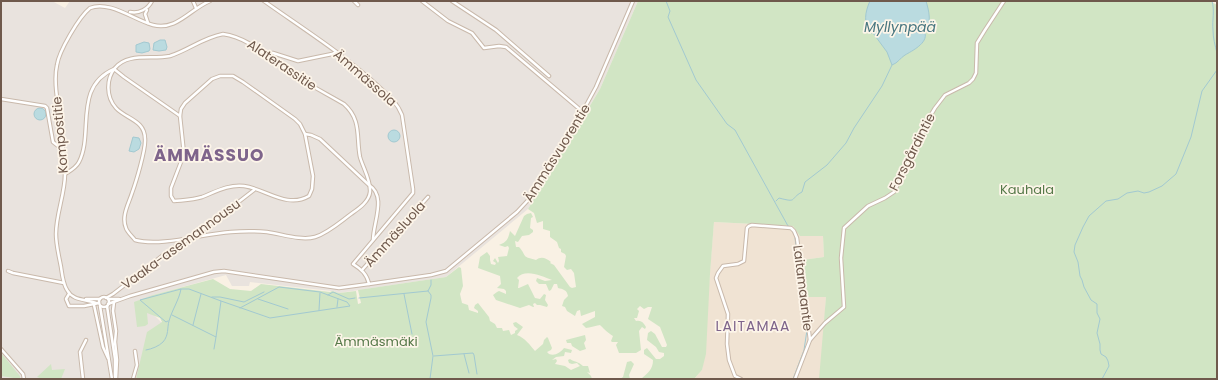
<svg xmlns="http://www.w3.org/2000/svg" width="1218" height="380" font-family="Poppins,sans-serif">
<rect width="100%" height="100%" fill="#f9f1e4"/>
<!-- residential -->
<polygon fill="#f0e3d3" points="714,222 793,226 801,236 823,235 824,257 802,260 806,281 807,297 826,297 821,379 694,379 702,370"/>
<!-- industrial -->
<polygon fill="#e9e3de" points="1,1 52,1 65,8 70,1 638,1 600,89 528,209 446,277 339,293 332,291 250,282 249,286 232,286 226,275 153,295 153,314 162,323 152,329 136,379 1,379"/>
<!-- green -->
<g fill="#d1e5c4">
<path d="M638 1H1210L1217 5V379H819L826 297H807L806 281 802 260 824 257 823 236H800L793 226 714 222 710 274 706 354 702 370 694 379H641C648 373 653 369 653 360L644 354V350L647 348 656 359H660L664 356V353L659 352 656 347 647 340 648 333 651 331 655 334 662 347H666L667 345 660 327 648 319 652 307H648L644 309 640 306 637 309 639 311 637 318H634L636 321C641 320 643 322 646 327L645 329 642 327 639 331 641 350 636 353H619L616 345 618 342H612L611 341 613 336C609 334 601 326 600 325 598 325 589 328 586 328L582 324 595 317V311L581 316 580 310 577 311 575 316 567 311 565 307 562 306 564 300 568 296C567 290 563 289 558 288L557 284H554L551 290 549 291 546 284H539L536 281 537 278 545 281 552 280C542 276 525 268 517 278L519 280 518 288H519L528 284 535 298 540 299 544 294 546 295 545 300 548 305 547 307 540 305H537L535 303 533 304 534 307H533L529 305 520 308 496 300 493 295 497 292 499 291 506 294V291L504 289 497 288 501 284 500 276 478 268 480 257 487 252 490 256V260L491 264 495 265 496 263 493 261 495 258 498 263 499 261 498 257 507 256 509 248 508 246 505 247 499 245C507 242 508 239 510 231L515 236 524 216 527 214 531 213 533 217 531 218 530 228 533 230V232L529 235 522 236 518 242 515 241 516 247H519C528 257 520 256 536 260 541 256 546 258 551 262L550 263 554 265 570 287 572 288 576 287 574 273 571 269 567 270 564 267 566 256 565 254 561 252V249L559 248 557 242 550 237V231L543 229V221L537 223 534 213 528 209 600 89Z"/>
<path d="M459 267 461 268 463 286 460 294 462 303 468 305 469 310 478 313V311L474 308 475 305 478 303 489 317 490 321 495 324 497 328H502L503 331 509 330 511 335 515 333V331L518 329 514 326 513 323 516 322 523 327 517 335C525 338 530 345 535 351L543 344 544 340 547 337 548 338 552 348 551 350 547 352 549 354C555 356 560 353 564 348L572 350 571 353 565 352 564 356 556 357 552 360 556 359 557 361 555 364 565 366 571 370 580 366 577 363 572 364 569 363 568 360 570 359C574 362 578 361 583 366H588L590 373 587 372 591 376 592 379H136L147 332 162 322 160 318 147 313 148 324 145 326 137 327 134 302 153 295 213 279 230 289 251 291 261 284 330 292 332 291 339 293 356 291 358 304 361 303 358 290 446 277Z"/>
<polygon points="585,335 586,340 584,343 586,349 580,351 572,346 571,343 567,343 566,340"/>
<polygon points="1,353 20,376 20,379 1,376"/>
<polygon points="631,361 634,364 629,375 630,379 620,379 623,377 627,362"/>
<polygon points="51,364 52,370 65,369 61,379 43,379 37,377"/>
</g>
<!-- water -->
<g fill="#badbe0" stroke="#a2c9d1">
<path d="M870 1H926C929 11 932 23 925 33 928 43 912 51 905 55 900 58 898 63 892 65L887 52 873 33H871C863 23 865 12 870 1Z"/>
<polygon points="160,40 165,40 167,47 166,50 159,51 153,50 154,43"/>
<polygon points="144,42 149,43 150,49 149,51 142,53 136,52 136,45"/>
<circle cx="40" cy="114" r="6"/>
<circle cx="394" cy="136" r="6"/>
<polygon points="133,137 139,138 141,143 139,149 134,152 129,151"/>
</g>
<g fill="none" stroke-linecap="round" stroke-linejoin="round">
<!-- stream -->
<g stroke="#a2c9d1" stroke-width="1">
<polyline points="666,1 670,11 668,17 696,80 727,124 735,130 788,226 793,228"/>
<path d="M1212 1C1215 11 1212 20 1213 30 1213 38 1215 45 1217 53"/>
<path d="M776 201 779 198C798 203 789 199 802 192L805 182 827 165 846 143 854 128 882 86 892 65"/>
<polyline points="428,291 431,295 431,298 426,322 433,356 430,379"/>
<polyline points="404,294 412,334"/>
<polyline points="328,295 333,292 349,299 355,298"/>
<polyline points="212,297 220,297 244,302 264,292"/>
<polyline points="359,298 428,291 431,285 431,280"/>
<polyline points="258,299 288,309"/>
<polyline points="221,301 270,318 350,306 347,302 320,292 279,287 240,308"/>
<polyline points="337,307 338,299"/>
<polyline points="319,310 320,293"/>
<polyline points="172,315 216,337 221,301 189,289 181,289"/>
<polyline points="193,325 201,294"/>
<polyline points="214,349 216,337"/>
<path d="M146 350C152 349 159 346 163 342 169 335 167 328 169 321 172 310 179 300 181 289L140 300 166 322 168 321"/>
<polyline points="464,354 469,373"/>
<polyline points="434,356 473,353 474,355 477,374"/>
<polyline points="793,379 804,350 807,330 795,238"/>
<polyline points="1102,379 1109,366 1108,361 1106,357 1101,354 1100,350 1100,344 1097,333 1100,319 1097,313 1097,304 1091,300 1084,287 1082,280 1080,276 1078,262 1074,252 1075,245 1083,227 1089,216 1106,201 1118,199 1127,193 1138,191 1144,193 1149,192 1162,186 1176,174 1191,137 1202,91 1217,70"/>
</g>
<!-- street casing -->
<g stroke="#c9b9ab" stroke-width="4.5">
<g id="street">
<polyline points="193,1 196,8"/>
<path d="M264 1C302 28 342 53 377 85 387 94 397 102 402 115L413 189V193L353 264C361 269 367 274 369 284L431 275 446 271 517 212 531 197 583 111 596 87 633 1"/>
<polyline points="354,1 358,5"/>
<polyline points="422,1 448,21 472,33 484,48 499,46 506,47 583,112"/>
<polyline points="452,1 496,30 549,76"/>
<polyline points="147,10 145,14 148,23"/>
<path d="M130 12C139 14 148 9 152 1"/>
<path d="M223 34C251 38 270 60 293 74 309 85 327 94 344 104 362 120 356 137 360 157 363 168 371 180 370 192 369 202 358 209 351 214 340 222 328 233 315 237 301 241 282 234 267 232 256 231 242 231 231 232 202 234 161 247 135 240 132 236 127 232 126 228 121 216 129 203 132 193 136 182 146 149 145 139 145 120 126 119 116 108 106 97 106 79 115 68 128 52 152 60 170 56 189 50 202 38 223 34Z"/>
<polyline points="265,53 273,53 298,61 332,54 336,52"/>
<path d="M220 76H233L243 82 295 119 300 124 305 134 313 176 312 189 309 196C287 209 266 189 244 186 229 184 215 192 202 197 193 200 184 200 174 201L171 196V188L184 154 180 116 181 109 185 103 212 79Z"/>
<polyline points="1,99 45,106 47,108 53,142 63,150"/>
<path d="M305 134 311 135 320 139 369 185C387 196 373 223 373 240"/>
<path d="M65 174C70 171 76 168 79 162 94 133 73 87 114 69L124 77 180 116"/>
<polyline points="362,270 428,197"/>
<polyline points="8,271 13,273 64,283"/>
<polyline points="69,294 66,299 69,306 84,306 99,303"/>
<circle cx="104" cy="302" r="5"/>
<polyline points="106,298 113,294 162,256 205,228 254,190"/>
<polyline points="86,299 100,299"/>
<polyline points="108,299 119,299"/>
<polyline points="114,302 113,311 116,331 115,342 117,360 116,379"/>
<path d="M96 303C85 299 73 301 67 290 63 284 62 274 61 267 59 256 56 245 56 234 56 214 65 194 65 174 64 151 60 127 58 104 56 92 54 78 57 65 59 51 79 17 90 8 109 0 134 20 153 25 177 31 190 9 210 1"/>
<polyline points="108,304 130,296 214,272 224,271 339,288 369,284"/>
<polyline points="94,305 103,347 108,358"/>
<polyline points="100,306 112,379"/>
<polyline points="107,306 115,359 115,377"/>
<polyline points="810,340 825,323 844,307 841,258 844,228 868,206 885,198 894,192 920,139 926,123 935,108 945,95 969,83 973,79 976,73 977,43 985,30 1004,1"/>
<polyline points="1,349 23,374 24,379"/>
<polyline points="83,379 80,352 86,340"/>
<polyline points="133,379 137,365 135,351"/>
<polyline points="741,379 735,376 729,360 727,344 728,314 716,278 718,273 723,266 738,264 744,261 747,228 749,226 752,225 791,228 794,231 797,238 810,340 795,379"/>
</g>
</g>
<!-- street -->
<use href="#street" stroke="#fff" stroke-width="2.5"/>
</g>
<g text-anchor="middle" dominant-baseline="central" stroke-width="3.5" stroke-linejoin="round" paint-order="stroke">
<!-- street labels -->
<g font-size="13" fill="#6f594c" stroke="#fdf5e9">
<text transform="translate(282 65) rotate(34)">Alaterassitie</text>
<text transform="translate(365 78) rotate(41)">Ämmässola</text>
<text transform="translate(60 135) rotate(-95)">Kompostitie</text>
<text transform="translate(912 152) rotate(-63)">Forsgårdintie</text>
<text transform="translate(557 153) rotate(-58)">Ämmäsvuorentie</text>
<text transform="translate(395 234) rotate(-48)">Ämmäsluola</text>
<text transform="translate(181 244) rotate(-36)">Vaaka-asemannousu</text>
<text transform="translate(803 288) rotate(83)">Laitamaantie</text>
</g>
<!-- park labels -->
<g font-size="13" fill="#567949" stroke="#fdf5e9">
<text x="1027" y="189">Kauhala</text>
<text x="376" y="341">Ämmäsmäki</text>
</g>
<!-- water labels -->
<g font-size="14" font-style="italic" fill="#487680" stroke="#fdf5e9">
<text x="900" y="27">Myllynpää</text>
</g>
<!-- neighbourhood labels -->
<g font-size="14" letter-spacing="1" fill="#7e648b" stroke="#fdf5e9">
<text x="753" y="326">LAITAMAA</text>
</g>
<!-- district labels -->
<g font-size="17" font-weight="bold" letter-spacing="1" fill="#7e648b" stroke="#fdf5e9">
<text x="209" y="155">ÄMMÄSSUO</text>
</g>
</g>
<!-- border -->
<rect width="1218" height="380" fill="none" stroke="#6f594c" stroke-width="4"/>
</svg>
